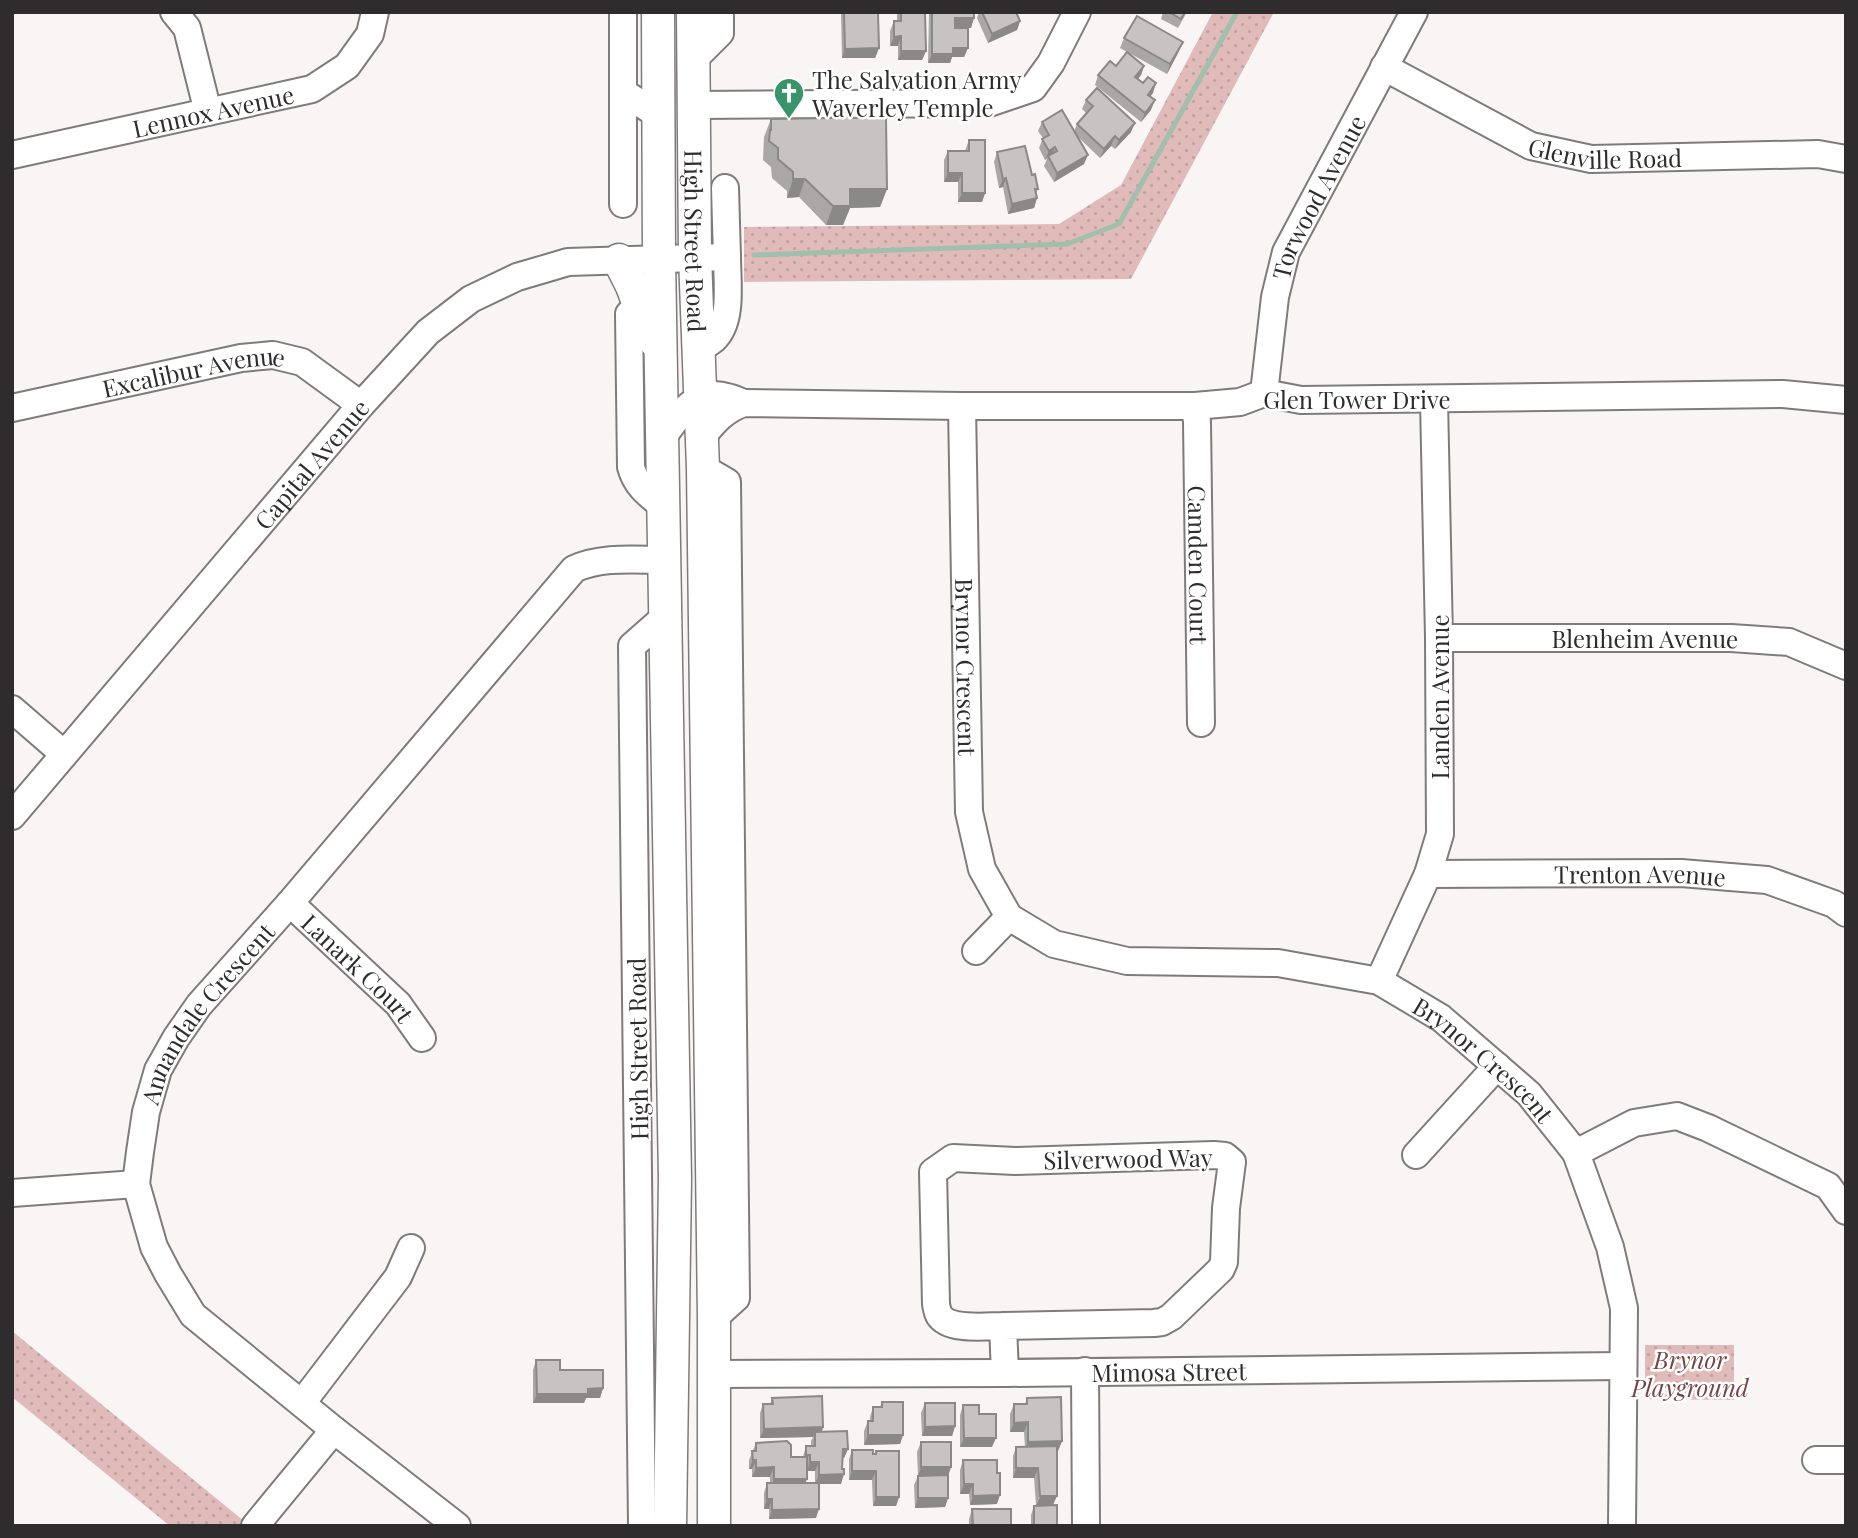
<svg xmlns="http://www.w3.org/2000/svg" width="1858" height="1538" font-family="'Playfair Display',serif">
<defs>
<pattern id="park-dots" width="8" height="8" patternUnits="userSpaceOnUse" patternTransform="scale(1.75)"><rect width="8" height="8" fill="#e0bbba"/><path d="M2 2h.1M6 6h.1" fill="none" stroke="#c0a1a0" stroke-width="1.8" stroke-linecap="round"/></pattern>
</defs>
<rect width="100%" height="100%" fill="#f9f5f5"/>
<!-- park -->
<g fill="url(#park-dots)">
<polygon points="1213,12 1274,12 1131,279 744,282 744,227 1059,224 1121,185"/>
<polygon points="12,1331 250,1526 170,1526 12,1397"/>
<polygon points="1645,1345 1734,1345 1734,1400 1645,1399"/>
</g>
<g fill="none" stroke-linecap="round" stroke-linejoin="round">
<!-- stream -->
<polyline stroke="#a0bfad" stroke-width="5" points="754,255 1067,244 1119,224 1237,12"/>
<!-- minor casing -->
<g stroke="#7f7b7b" stroke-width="30">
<g id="minor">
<polyline points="174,12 187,28 208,112"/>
<polyline points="623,12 623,92 658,115"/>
<polyline points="694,59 720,33 720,12"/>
<path id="s1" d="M1384 67 1531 146 1591 159 1818 154 1846 159"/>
<polyline points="694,105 989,103 1033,88 1051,63 1077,12"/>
<path id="s2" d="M12 155 312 89 347 66 370 34 375 12"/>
<polyline points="623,204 623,92"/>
<path d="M629 314 631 467C636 486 649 495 664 507"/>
<path d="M699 349C704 346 709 343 714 339 733 321 727 282 727 257"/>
<path id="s3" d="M1264 393 1275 297 1286 252 1414 12"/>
<path id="s4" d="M962 406 969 812 982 869 1009 917 1054 944 1127 961 1278 963 1379 981 1441 1018 1529 1094 1576 1153 1610 1247 1624 1308 1622 1526"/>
<path id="s5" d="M1195 406 1197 422 1201 723"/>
<path id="s6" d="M12 408 241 358 273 355 302 362 361 405"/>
<path d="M663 437C678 416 697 387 727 397 733 398 738 401 744 403"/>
<path d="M702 437C714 422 725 409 744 403L962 406H1195L1240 402 1264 393 1301 400 1783 394 1846 400"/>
<polyline points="703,468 727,482 736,1298 714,1318"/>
<path id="s7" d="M1439 638H1731L1789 642 1846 666"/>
<polyline points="12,709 64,754"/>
<path id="s8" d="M12 816 361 405 428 332 471 299 517 277 568 262 727 257 725 188"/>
<path id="s9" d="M1428 874 1681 873 1767 880 1834 904 1846 913"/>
<path id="s10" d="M290 903 398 1004 422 1038"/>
<polyline points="976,951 1009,917"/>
<polyline points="1379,981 1428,874 1440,834 1439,638 1434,400"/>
<polyline points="1576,1153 1634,1123 1677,1116 1708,1128 1828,1186 1846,1211"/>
<polyline points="1416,1155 1497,1066"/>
<polyline points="12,1193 136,1184"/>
<path d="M1003 1326 1154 1323 1162 1322 1171 1317 1221 1269 1224 1262 1226 1208 1232 1162 1225 1156 1214 1155 1015 1161 953 1158 933 1172 936 1304C936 1305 938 1314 939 1315 949 1331 986 1326 1003 1326L1005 1373"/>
<polyline points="1085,1371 1086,1526"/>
<path id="s11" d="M714 1374 1005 1373 1623 1366"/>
<polyline points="302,1403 398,1277 411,1248"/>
<polyline points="1816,1460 1846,1460"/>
<polyline points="255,1526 334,1430"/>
<path id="s12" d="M457 1526 334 1430 193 1315 168 1274 154 1247 136 1184 140 1152 146 1112 158 1070 176 1038 199 1005 290 903 574 569C602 556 636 560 666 560"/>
<polyline points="642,1526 632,646 666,616"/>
</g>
</g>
<!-- major casing -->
<g stroke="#7f7b7b" stroke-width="35">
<g id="major">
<polyline points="658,12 659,258 675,1179 670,1526"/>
<path id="s13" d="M693 12 695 257 703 468 714 1318V1526"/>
<polyline points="619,260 632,286 646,324 655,341"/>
</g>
</g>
<!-- minor -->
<use href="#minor" stroke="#fff" stroke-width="26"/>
<!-- major -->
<use href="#major" stroke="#fff" stroke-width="32"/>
</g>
<!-- wall -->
<g fill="#aaa8a7" fill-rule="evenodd">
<polygon points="841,12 878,12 879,48 875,58 842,58"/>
<polygon points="897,12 925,12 926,51 922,60 898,60 898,46 890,46 890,31 894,21 897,21"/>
<polygon points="929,12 974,12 971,28 955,28 968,48 964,57 952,57 950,63 928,63"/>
<polygon points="979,12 1016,12 1020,21 1017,30 988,43 977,18"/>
<polygon points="1163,12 1187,12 1178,28 1161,19"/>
<polygon points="1124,38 1179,51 1167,74 1120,48"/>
<polygon points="1116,66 1144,66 1141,75 1138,79 1153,93 1150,97 1151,110 1141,122 1095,85 1098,75"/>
<polygon points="1086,100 1131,132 1115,149 1111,146 1100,158 1078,137 1084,164 1054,182 1044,166 1047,159 1045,160 1039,148 1043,138 1038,131 1042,122 1074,131 1077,124 1086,113 1082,109"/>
<polygon points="771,119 887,189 880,207 850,208 843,225 826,225 799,197 787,198 787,191 772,178 771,167 763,160 764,137"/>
<polygon points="969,140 985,193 982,202 958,202 958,182 944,182 944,160 948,151 965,151"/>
<polygon points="997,152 1032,175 1038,189 1036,194 1037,198 1034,208 1008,214 1003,187 999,188 994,162"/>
<polygon points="536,1360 603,1388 600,1398 586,1398 584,1403 533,1403 533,1370"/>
<path d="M772 1398 823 1427 822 1432 848 1449 844 1458H842L841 1484H819L816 1518 769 1519V1509H764V1493L767 1483H770V1477H752V1469H749V1460L756 1443 791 1457H803L806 1446H811V1441L813 1437 760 1438V1413L763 1404H770ZM807 1471H815V1483H805L807 1479Z"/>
<polygon points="1027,1398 1062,1441 1036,1505 1034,1478 1013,1478 1013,1456 1016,1447 1025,1447 1024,1432 1010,1432 1010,1414 1014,1404 1025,1404"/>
<polygon points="882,1402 903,1435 900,1444 864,1445 864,1431 868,1421 870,1421 870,1417 873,1407 880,1407"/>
<polygon points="925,1403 955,1426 952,1436 922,1436 921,1413"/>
<polygon points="963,1405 979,1414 992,1447 960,1447 960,1415"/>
<polygon points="921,1442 951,1467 948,1476 948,1498 945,1507 915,1508 914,1485 918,1476 917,1452"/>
<polygon points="852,1450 873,1454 875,1454 876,1451 899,1497 896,1506 873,1506 872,1480 849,1480 849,1459"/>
<polygon points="963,1460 997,1504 970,1505 969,1494 960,1494 960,1470"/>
<polygon points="1034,1506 1057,1526 1031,1526 1031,1515"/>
<polygon points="972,1509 1011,1526 969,1526 969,1519"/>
</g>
<!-- shaded-wall -->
<g fill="#8b8888">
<polygon points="955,18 974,18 971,28 952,28"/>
<polygon points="1020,21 1017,30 988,43 992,34"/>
<polygon points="901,36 898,46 890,46 894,37"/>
<polygon points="1183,42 1179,51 1167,74 1170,64"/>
<polygon points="879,48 875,58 842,58 845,49"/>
<polygon points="953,48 968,48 964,57 952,57 950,63 928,63 932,54"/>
<polygon points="901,51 926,51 922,60 898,60"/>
<polygon points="1144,66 1141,75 1132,86 1135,77"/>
<polygon points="1156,83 1153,93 1144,104 1148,95"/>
<polygon points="1155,100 1151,110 1141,122 1145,113"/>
<polygon points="1135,123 1131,132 1115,149 1119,140"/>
<polygon points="1115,136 1111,146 1100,158 1104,149"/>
<polygon points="1055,147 1052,156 1048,156 1045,160 1049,151"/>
<polygon points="1088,155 1084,164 1054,182 1057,173"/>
<polygon points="948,173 962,173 958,182 944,182"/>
<polygon points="1006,178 1003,187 999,188 1003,179"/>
<polygon points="793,179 805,179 799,197 787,198"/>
<polygon points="850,189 887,189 880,207 850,208 843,225 826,225 833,206"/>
<polygon points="962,193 985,193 982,202 958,202"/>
<polygon points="1037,198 1034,208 1008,214 1012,204"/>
<polygon points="603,1388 600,1398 586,1398 584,1403 533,1403 537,1394 588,1389"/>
<polygon points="1028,1422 1024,1432 1010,1432 1014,1423"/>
<polygon points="955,1426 952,1436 922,1436 925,1427"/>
<polygon points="823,1427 820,1437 815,1432 813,1437 760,1438 764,1429"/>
<polygon points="868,1435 903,1435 900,1444 864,1445"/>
<polygon points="964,1438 996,1438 992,1447 960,1447"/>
<polygon points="1062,1441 1058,1451 1025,1451 1028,1442"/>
<polygon points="843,1449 848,1449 844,1458 839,1459"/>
<polygon points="753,1460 756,1460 752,1469 749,1469"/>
<polygon points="810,1462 819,1462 815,1471 807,1471"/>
<polygon points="774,1467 770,1477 752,1477 756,1468"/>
<polygon points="921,1467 951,1467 948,1476 918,1477"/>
<polygon points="1016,1468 1038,1468 1034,1478 1013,1478"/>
<polygon points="852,1471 876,1471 872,1480 849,1480"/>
<polygon points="844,1474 841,1484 815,1484 819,1475"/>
<polygon points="774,1479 807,1479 803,1488 770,1489"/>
<polygon points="964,1484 973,1484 969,1494 960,1494"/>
<polygon points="1000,1495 997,1504 970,1505 973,1496"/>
<polygon points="1040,1496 1057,1496 1053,1505 1036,1505"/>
<polygon points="876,1497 899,1497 896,1506 873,1506"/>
<polygon points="918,1498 948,1498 945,1507 915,1508"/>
<polygon points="767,1499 772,1499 769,1509 764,1509"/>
<polygon points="819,1509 816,1518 769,1519 772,1510"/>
</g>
<!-- building -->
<g fill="#c6c3c2" stroke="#8b8888" stroke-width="2">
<polygon points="844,12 878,12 879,48 845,49"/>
<polygon points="901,12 925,12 926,51 901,51 901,36 894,37 894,21 901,21"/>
<polygon points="932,12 974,12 974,18 955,18 955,28 968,28 968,48 953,48 953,54 932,54"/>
<polygon points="982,12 1016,12 1020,21 992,34"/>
<polygon points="1169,12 1185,12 1181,19"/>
<polygon points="1137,16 1183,42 1170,64 1124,38"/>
<polygon points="1127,52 1144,66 1135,77 1143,83 1148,77 1156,83 1148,95 1155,100 1145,113 1098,75 1110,61 1116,66"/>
<polygon points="1097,88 1135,123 1119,140 1115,136 1104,149 1077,124 1093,106 1086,100"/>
<polygon points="844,107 853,118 886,117 887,189 850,189 850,206 833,206 805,179 793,179 793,172 778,159 778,148 769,141 770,130 771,130 771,119 831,118"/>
<polygon points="1062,110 1088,155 1057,173 1048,156 1057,151 1055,147 1049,151 1042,139 1049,135 1042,122"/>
<polygon points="969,140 985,140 985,193 962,193 962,173 948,173 948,151 969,151"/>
<polygon points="1025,146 1032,175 1035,174 1038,189 1035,189 1037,198 1012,204 1006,178 1003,179 997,152"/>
<polygon points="536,1360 560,1360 560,1370 603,1370 603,1388 588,1389 588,1394 537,1394"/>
<polygon points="822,1396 823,1427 764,1429 763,1404 773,1404 772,1398"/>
<polygon points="1061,1397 1062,1441 1028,1442 1028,1422 1014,1423 1014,1404 1027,1404 1027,1398"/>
<polygon points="882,1402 903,1402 903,1435 868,1435 868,1421 873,1421 873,1407 882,1407"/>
<polygon points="925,1403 955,1403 955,1426 925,1427"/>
<polygon points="963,1405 979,1405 979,1414 996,1414 996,1438 964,1438"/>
<polygon points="847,1431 848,1449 843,1449 842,1469 844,1469 844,1474 819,1475 819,1462 810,1462 810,1455 806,1455 806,1446 815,1446 815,1432"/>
<polygon points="787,1441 791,1445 791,1457 807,1457 807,1479 774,1479 774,1467 756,1468 756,1460 753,1460 752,1451 756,1451 756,1443"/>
<rect x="921" y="1442" width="30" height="25"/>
<polygon points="1057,1446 1057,1496 1040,1496 1038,1468 1016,1468 1016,1447"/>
<polygon points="852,1450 873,1450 873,1454 876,1454 876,1451 899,1451 899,1497 876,1497 876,1471 852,1471"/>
<polygon points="963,1460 997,1460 997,1473 1000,1473 1000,1495 973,1496 973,1484 964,1484"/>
<polygon points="948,1475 948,1498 918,1498 918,1476"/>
<polygon points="767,1483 819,1483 819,1509 772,1510 772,1499 767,1499"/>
<polygon points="1057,1505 1057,1526 1034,1526 1034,1506"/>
<polygon points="972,1509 1011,1509 1011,1526 973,1526"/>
</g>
<!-- icons -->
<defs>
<g id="church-pin" transform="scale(1.575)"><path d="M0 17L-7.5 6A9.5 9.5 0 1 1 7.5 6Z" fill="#3a946a" stroke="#fff"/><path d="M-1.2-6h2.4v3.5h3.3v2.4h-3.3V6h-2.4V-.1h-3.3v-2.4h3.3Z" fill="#fff"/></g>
</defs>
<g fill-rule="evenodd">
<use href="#church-pin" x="789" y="93"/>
</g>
<g text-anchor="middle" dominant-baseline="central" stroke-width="5" stroke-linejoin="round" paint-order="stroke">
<!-- poi labels -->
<g font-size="24" fill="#2e2c2c" stroke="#fff" text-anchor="start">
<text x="812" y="79">The Salvation Army<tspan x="812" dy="28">Waverley Temple</tspan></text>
</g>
<!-- street labels -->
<g font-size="24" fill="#2e2c2c" stroke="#fff">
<text stroke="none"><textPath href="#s2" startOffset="206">Lennox Avenue</textPath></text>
<text stroke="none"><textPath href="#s1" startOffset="242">Glenville Road</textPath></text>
<text stroke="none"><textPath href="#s3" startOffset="206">Torwood Avenue</textPath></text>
<text stroke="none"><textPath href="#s13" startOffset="229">High Street Road</textPath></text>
<text stroke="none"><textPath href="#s6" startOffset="186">Excalibur Avenue</textPath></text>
<text x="1357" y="399">Glen Tower Drive</text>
<text stroke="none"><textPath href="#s8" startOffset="462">Capital Avenue</textPath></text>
<text stroke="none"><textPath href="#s5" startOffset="159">Camden Court</textPath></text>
<text stroke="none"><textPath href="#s7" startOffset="206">Blenheim Avenue</textPath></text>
<text stroke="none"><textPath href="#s4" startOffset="261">Brynor Crescent</textPath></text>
<text transform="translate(1439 697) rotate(-90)">Landen Avenue</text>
<text stroke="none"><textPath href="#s9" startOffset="212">Trenton Avenue</textPath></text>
<text stroke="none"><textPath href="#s10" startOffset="94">Lanark Court</textPath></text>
<text stroke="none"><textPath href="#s12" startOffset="672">Annandale Crescent</textPath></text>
<text transform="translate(637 1049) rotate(-91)">High Street Road</text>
<text stroke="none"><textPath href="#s4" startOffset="1032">Brynor Crescent</textPath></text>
<text transform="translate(1128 1158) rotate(-1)">Silverwood Way</text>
<text stroke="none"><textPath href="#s11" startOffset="455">Mimosa Street</textPath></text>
</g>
<!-- park labels -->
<g font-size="24" font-style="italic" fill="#784444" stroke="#fff">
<text x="1690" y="1359">Brynor<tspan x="1690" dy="28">Playground</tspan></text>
</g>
</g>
<!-- border -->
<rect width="1858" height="1538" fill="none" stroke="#2e2c2c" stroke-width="28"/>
</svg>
